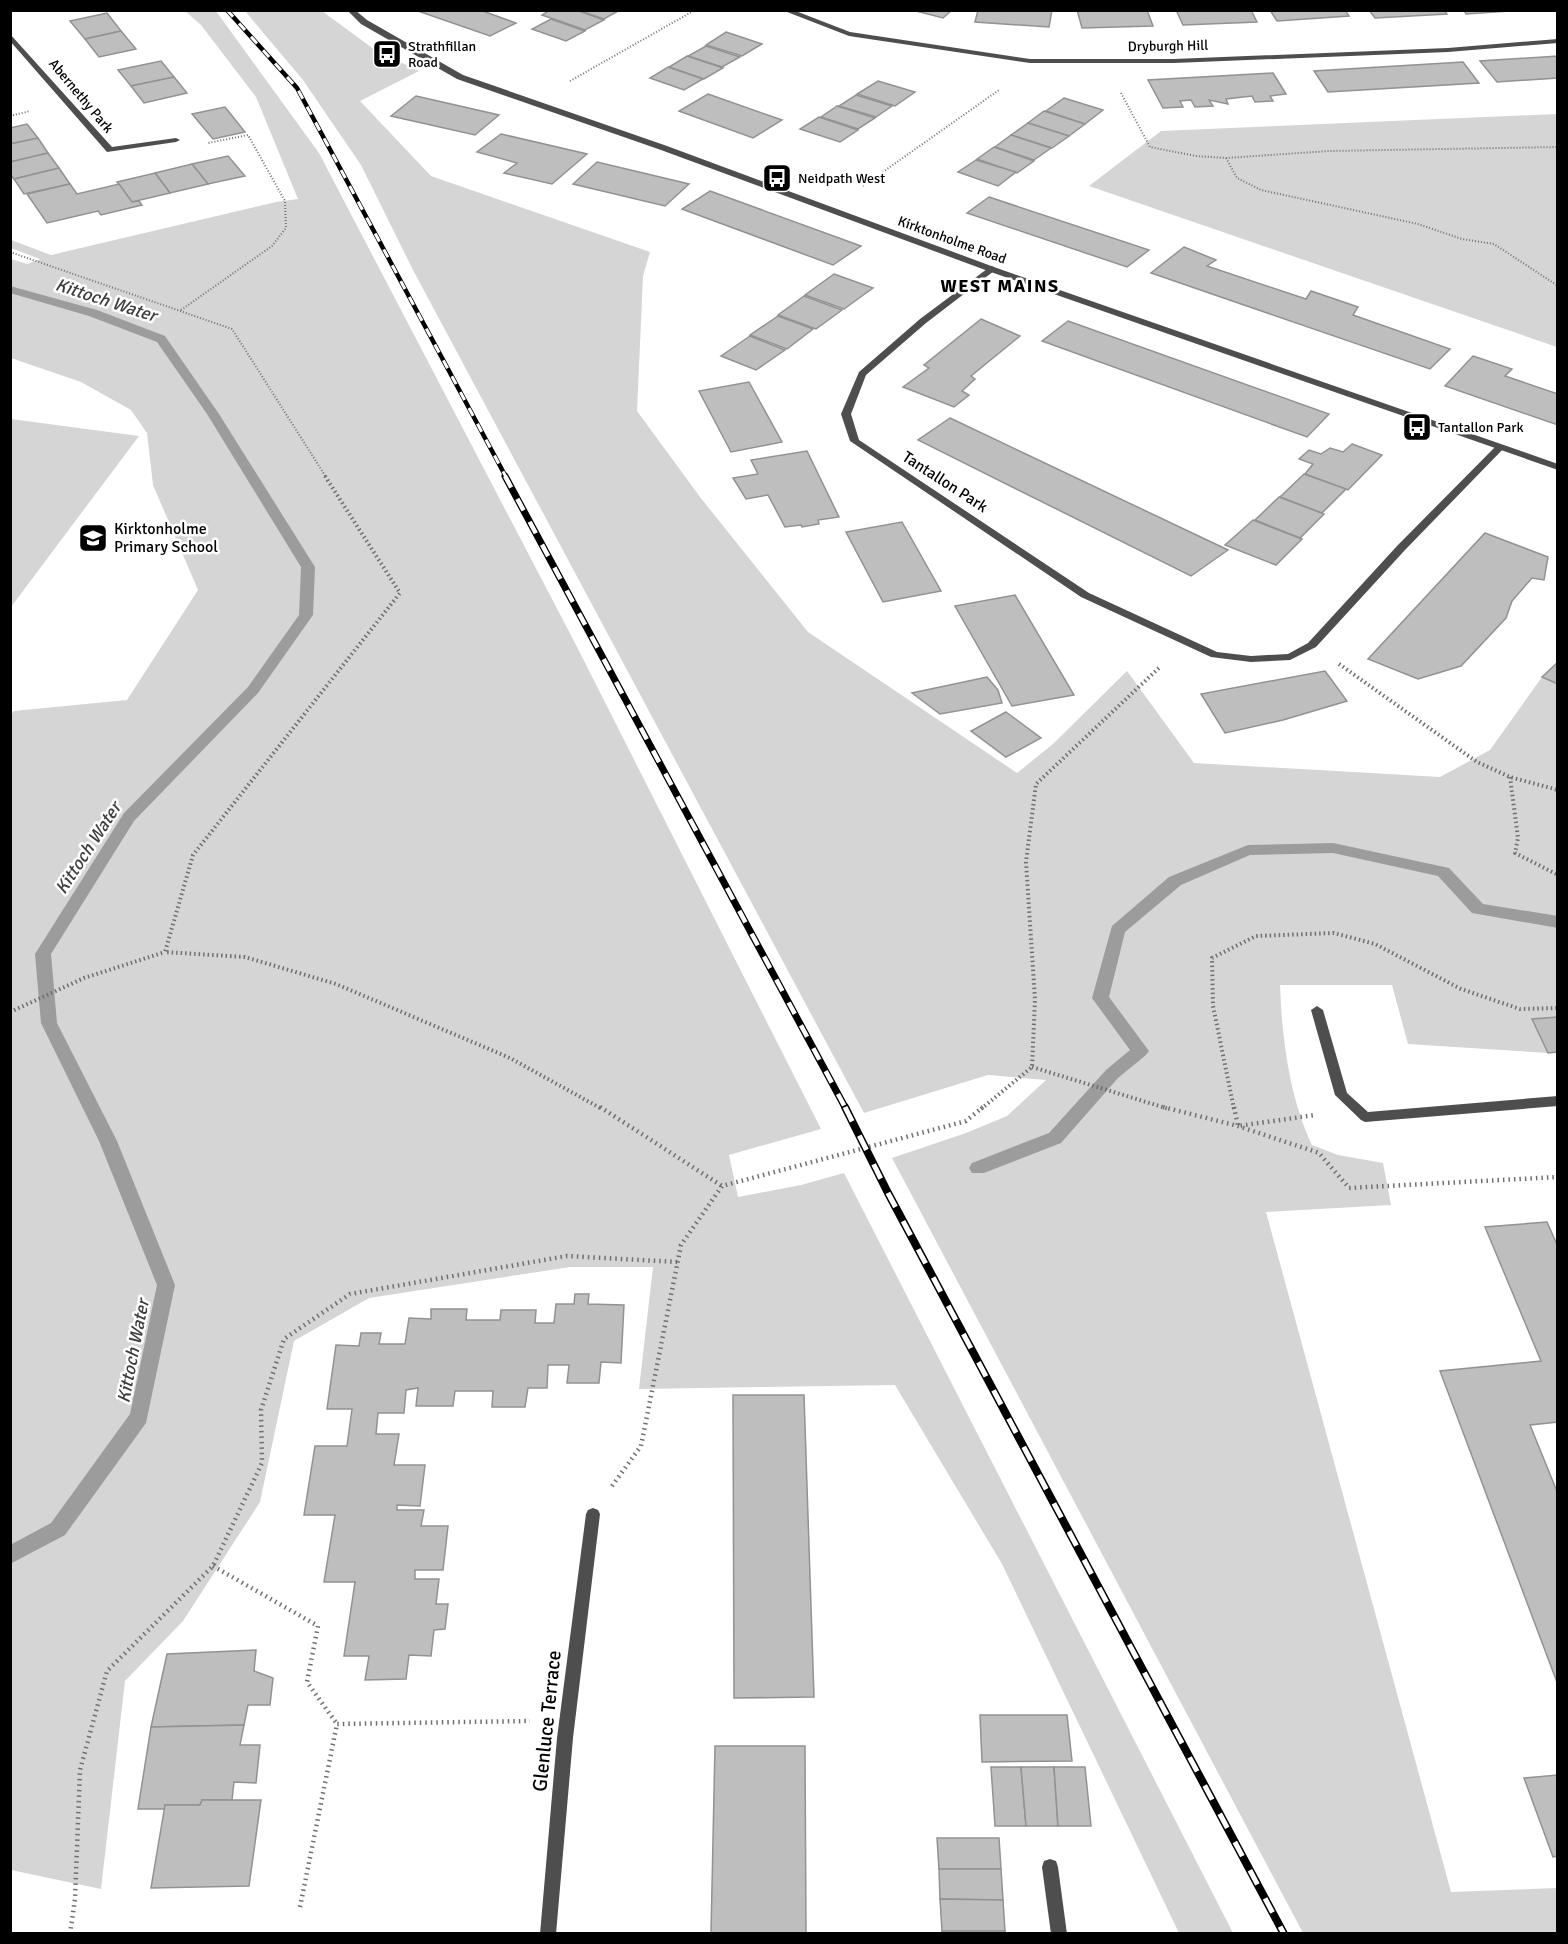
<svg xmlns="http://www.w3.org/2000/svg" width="1568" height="1944" font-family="Signika,sans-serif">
<rect width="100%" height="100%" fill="#fff"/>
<!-- green -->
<g fill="#d5d5d5">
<polygon points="185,11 216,11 319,153 576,645 821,1129 729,1155 738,1197 801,1185 844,1173 1233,1933 1179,1933 1002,1564 895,1385 639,1389 653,1267 570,1267 369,1298 294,1341 260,1502 183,1621 125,1681 101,1889 11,1870 11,714 14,711 127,700 198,590 153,485 147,433 131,410 81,382 11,358 11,259 27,264 40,259 11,248 11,240 51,255 276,202 298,199 256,97 201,25"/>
<path d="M245 11H322L375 50 419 71 360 101 431 176 650 252 643 276 637 411 700 497 808 632 1017 773 1053 744 1127 671 1194 763 1440 777 1490 750 1542 677 1557 684V1017L1533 1020 1548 1053 1408 1044 1392 985H1280C1282 1038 1289 1096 1312 1145L1338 1155 1383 1163 1391 1205 1266 1212 1451 1892 1557 1888V1933H1303L892 1158 966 1133 1007 1116 1046 1080 988 1075 864 1113 413 270 361 165 303 80Z"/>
<polygon points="1557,114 1557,347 1089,186 1161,131"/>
<polygon points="11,419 139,436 11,607 10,419"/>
</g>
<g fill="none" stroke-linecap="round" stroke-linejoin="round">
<!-- stream -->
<g fill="#9c9c9c" fill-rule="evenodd">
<polygon points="10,286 97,310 165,336 219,414 315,567 313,615 258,693 134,821 51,954 57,1023 117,1141 175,1285 146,1423 65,1535 10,1564 10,1545 51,1523 130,1414 157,1285 99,1141 41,1023 35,954 124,813 248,687 299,615 301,567 207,414 157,342 89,316 10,293"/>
<polygon points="1333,843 1449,868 1483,904 1558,916 1558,928 1472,913 1438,876 1333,853 1250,855 1181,885 1125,932 1109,997 1146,1047 1149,1051 1146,1055 1118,1078 1061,1143 984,1173 972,1173 969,1168 972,1163 1049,1133 1106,1070 1130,1050 1092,998 1112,926 1169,877 1248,845"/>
</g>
</g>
<!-- building -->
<g fill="#bebebe" stroke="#929292" stroke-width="1.5">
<polygon points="415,10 480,10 516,23 490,36"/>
<polygon points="550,10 576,10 604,20 585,30 542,15"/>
<polygon points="578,10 620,10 604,19"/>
<polygon points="912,10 952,10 943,18"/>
<polygon points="978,10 1052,10 1049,27 975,22"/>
<polygon points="1077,10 1147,10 1153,26 1082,28"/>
<polygon points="1176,10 1251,10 1257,22 1183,25"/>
<polygon points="1270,10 1345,10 1349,16 1277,21"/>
<polygon points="1369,10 1444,10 1447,14 1375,18"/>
<polygon points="1464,10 1525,10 1466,14"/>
<polygon points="107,13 121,31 85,39 70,21"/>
<polygon points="551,19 585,31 566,41 532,29"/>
<polygon points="121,31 136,49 99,57 85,39"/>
<polygon points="726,32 762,44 742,56 706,45"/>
<polygon points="706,46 740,57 722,67 688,56"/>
<polygon points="687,56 723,68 704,79 669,67"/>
<polygon points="1558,56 1558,78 1497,82 1480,61"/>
<polygon points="161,61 174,77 131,86 118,70"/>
<polygon points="1463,62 1479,83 1328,92 1314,71"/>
<polygon points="668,67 703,79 684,90 650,78"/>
<polygon points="1273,73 1286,94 1270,96 1273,101 1255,102 1252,96 1226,99 1228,104 1209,100 1213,106 1195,107 1191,100 1180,101 1183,107 1163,108 1148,80"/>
<polygon points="174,77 187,93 144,103 131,86"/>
<polygon points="878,81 915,92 895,106 857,94"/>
<polygon points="708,94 782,120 753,138 679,111"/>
<polygon points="856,95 892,106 876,117 839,106"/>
<polygon points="416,96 499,115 475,135 391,116"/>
<polygon points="1064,98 1103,110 1085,124 1046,111"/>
<polygon points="837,106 875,118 858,129 821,117"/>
<polygon points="225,107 245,132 213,139 192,114"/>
<polygon points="1044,111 1085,124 1069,136 1028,123"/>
<polygon points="819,117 858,130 840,142 800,129"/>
<polygon points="1028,123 1069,136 1052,148 1011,135"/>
<polygon points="27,124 38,138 10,144 10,128"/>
<polygon points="501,134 587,154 552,184 504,173 517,163 477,152"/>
<polygon points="1011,135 1051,148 1034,160 995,147"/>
<polygon points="38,138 48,153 10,162 10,144"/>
<polygon points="994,147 1034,161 1017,173 977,159"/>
<polygon points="48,153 59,168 14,179 10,174 10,162"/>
<polygon points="228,156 245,176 208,184 192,164"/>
<polygon points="976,160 1016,172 998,186 958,172"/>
<polygon points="597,162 689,184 665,206 573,184"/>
<polygon points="192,164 208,184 170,193 155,173"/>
<polygon points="59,168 70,184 24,194 14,179"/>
<polygon points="155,173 170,193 132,202 117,182"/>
<polygon points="70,184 77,194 119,184 132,202 139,201 142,205 101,215 98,211 47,223 27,194"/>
<polygon points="710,191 861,246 833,265 682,209"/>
<polygon points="989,197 1149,250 1127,267 967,213"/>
<polygon points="1184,247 1216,260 1207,266 1306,299 1311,291 1358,307 1353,315 1450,349 1430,369 1151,273"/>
<polygon points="834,274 873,288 844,309 805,295"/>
<polygon points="804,296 842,310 816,329 778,315"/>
<polygon points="778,316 813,329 787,349 750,335"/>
<polygon points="981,319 1020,336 971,376 975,379 962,391 969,395 954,407 903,387 929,368 924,365"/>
<polygon points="1068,321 1329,414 1307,437 1042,341"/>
<polygon points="750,336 785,350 756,370 721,356"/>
<polygon points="1473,356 1512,369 1505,376 1558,394 1558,425 1445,386"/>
<polygon points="749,382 782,442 731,452 699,391"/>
<polygon points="950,418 1228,550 1191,576 918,440"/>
<polygon points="1352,444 1382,455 1348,490 1305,474 1313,464 1299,459 1309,450 1321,454 1330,448 1343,452"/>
<polygon points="807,451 839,517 818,520 819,524 802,527 801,525 785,527 768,495 746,499 733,478 758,474 751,460"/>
<polygon points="1304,474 1346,489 1322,513 1280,497"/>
<polygon points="1279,497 1324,514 1300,538 1255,520"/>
<polygon points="1253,520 1302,539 1276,565 1225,545"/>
<polygon points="902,522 941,591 883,602 846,532"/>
<polygon points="1485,533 1548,557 1544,580 1532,578 1512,601 1506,618 1461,666 1418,679 1368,659"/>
<polygon points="1015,595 1074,695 1012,706 955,606"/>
<polygon points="1558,662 1558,684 1542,677"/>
<polygon points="1325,671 1347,701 1283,720 1225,733 1201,694"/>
<polygon points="987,677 998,690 1002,703 940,714 912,693"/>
<polygon points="1006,712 1041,738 1006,757 971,731"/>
<polygon points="1558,1017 1558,1052 1548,1053 1532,1019"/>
<polygon points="1547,1222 1558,1247 1558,1422 1530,1425 1558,1494 1558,1685 1440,1371 1541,1361 1485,1227"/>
<polygon points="575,1294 589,1294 588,1304 624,1305 621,1363 601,1362 599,1383 567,1383 569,1365 548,1365 547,1388 528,1388 525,1407 492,1407 493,1391 455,1391 453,1406 416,1406 418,1388 406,1390 404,1413 378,1413 376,1434 399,1434 394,1465 425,1465 420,1506 397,1505 397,1510 424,1510 421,1526 448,1526 443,1570 415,1570 415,1579 439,1579 436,1604 448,1604 445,1629 434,1630 431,1656 409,1655 406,1679 365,1680 369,1656 344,1656 355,1582 324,1582 335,1515 304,1515 315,1446 347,1446 352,1409 327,1409 336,1345 359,1346 361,1333 381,1333 379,1344 405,1344 409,1318 431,1319 431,1309 467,1309 466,1320 500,1320 501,1310 536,1310 535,1323 554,1323 556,1304 574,1304"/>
<polygon points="733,1395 804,1395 814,1697 734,1698"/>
<polygon points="256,1650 254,1671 273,1678 270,1705 248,1705 244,1725 151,1727 167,1654"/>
<polygon points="980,1715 1067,1715 1072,1761 982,1762"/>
<polygon points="244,1725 240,1745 260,1745 256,1783 234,1782 232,1800 202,1800 200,1805 165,1805 165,1809 138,1809 151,1727"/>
<polygon points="715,1746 805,1746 806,1934 711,1934"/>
<polygon points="991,1767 1021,1767 1026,1826 995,1826"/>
<polygon points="1021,1767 1054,1767 1058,1826 1026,1826"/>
<polygon points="1054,1767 1085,1767 1091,1826 1058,1826"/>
<polygon points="1558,1775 1558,1856 1553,1857 1524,1778"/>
<polygon points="202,1800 261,1800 249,1886 151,1888 165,1805 200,1805"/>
<polygon points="937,1838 999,1838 1001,1869 939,1869"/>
<polygon points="939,1869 1001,1869 1003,1900 940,1899"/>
<polygon points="940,1899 1003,1900 1005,1931 942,1931"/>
<polygon points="942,1931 1005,1931 1006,1934 942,1934"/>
</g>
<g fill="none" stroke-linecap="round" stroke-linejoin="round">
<!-- path-far2 -->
<g stroke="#707070" stroke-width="2" stroke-dasharray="1 2" stroke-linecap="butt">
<polyline points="570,81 695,10"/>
<polyline points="1121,93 1150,147 1196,156 1226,158 1329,151 1558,147"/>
<polyline points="10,116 30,111"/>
<polyline points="1226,158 1237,178 1261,190 1418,224 1462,239 1494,244 1558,286"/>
<polyline points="863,186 999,90"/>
<polyline points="10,252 232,329 326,477"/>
<polyline points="181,310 272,246 286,228 285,201 248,135 208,143"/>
</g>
<!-- path-far1 -->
<g stroke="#707070" stroke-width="4" stroke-dasharray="1.5 3" stroke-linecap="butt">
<polyline points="325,476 400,593 193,855 165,952 245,957 336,984 510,1058 602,1109"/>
<polyline points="1339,664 1477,762 1510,777 1558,790"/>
<polyline points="1510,777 1518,838 1515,853 1558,875"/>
<polyline points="10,1012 84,978 165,952"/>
<polyline points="1032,1067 1169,1109"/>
<polyline points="981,1109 1032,1067 1035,1000 1026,862 1036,784 1161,666"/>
<polyline points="1234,1109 1213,1006 1212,958 1256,936 1334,933 1375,944 1461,989 1520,1009 1558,1008"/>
</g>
<!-- path -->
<g stroke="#707070" stroke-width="4.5" stroke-dasharray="1.5 4" stroke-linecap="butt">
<polyline points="600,1107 722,1186"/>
<polyline points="1163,1107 1238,1126 1319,1153 1349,1188 1558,1177"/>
<polyline points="1234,1107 1238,1126 1315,1115"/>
<polyline points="612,1486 641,1446 681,1245 722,1186 966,1121 983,1107"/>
<polyline points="213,1566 318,1626 307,1682 337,1724"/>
<polyline points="300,1907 337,1724 530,1721"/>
<polyline points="70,1934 75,1899 80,1770 107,1671 213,1566 262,1463 261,1410 284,1339 350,1294 567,1256 678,1262"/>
</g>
<!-- service -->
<g fill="#4e4e4e" fill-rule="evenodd">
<polygon points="1317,1006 1323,1010 1347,1093 1368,1112 1558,1096 1558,1106 1365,1122 1361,1120 1335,1095 1311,1010"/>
<polygon points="1050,1859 1056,1861 1058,1867 1067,1934 1051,1934 1042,1867 1044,1861"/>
</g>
<!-- minor -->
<g fill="#4e4e4e" fill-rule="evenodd">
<polygon points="782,10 793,10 850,32 1030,59 1174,59 1448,48 1558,39 1558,43 1448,52 1174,63 1030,63 849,36"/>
<polygon points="10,34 112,147 176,138 180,140 176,142 107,152 10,41"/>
<polygon points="991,266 994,267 994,271 926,323 866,375 851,414 859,440 1089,593 1217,652 1251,656 1288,654 1308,643 1397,546 1497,445 1500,444 1505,447 1405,550 1316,647 1290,660 1251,662 1211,657 1081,597 850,441 841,414 859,372 920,319"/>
<polygon points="593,1508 598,1510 600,1514 573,1738 556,1934 540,1934 557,1738 586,1514 588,1510"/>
</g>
<!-- tertiary -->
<polygon fill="#4e4e4e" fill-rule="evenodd" points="347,10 355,10 367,20 463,75 667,146 994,267 1558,464 1558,470 988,271 661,150 457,79 361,24"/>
<!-- rail-far2 casing -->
<g stroke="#000" stroke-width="4.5">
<polyline id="rail-far2" points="227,10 297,88 506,477"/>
</g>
<!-- rail-far1 casing -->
<g stroke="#000" stroke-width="7">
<polyline id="rail-far1" points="505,476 846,1109"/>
</g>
<!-- rail casing -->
<g stroke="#000" stroke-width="8">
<polyline id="rail" points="845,1107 888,1193 1284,1934"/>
</g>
<!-- rail-far2 -->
<use href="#rail-far2" stroke="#fff" stroke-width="3" stroke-dasharray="9" stroke-linecap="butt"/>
<!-- rail-far1 -->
<use href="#rail-far1" stroke="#fff" stroke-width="4.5" stroke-dasharray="13" stroke-linecap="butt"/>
<!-- rail -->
<use href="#rail" stroke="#fff" stroke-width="5" stroke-dasharray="16" stroke-linecap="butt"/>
</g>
<!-- icons -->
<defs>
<g id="bus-square" transform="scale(1.5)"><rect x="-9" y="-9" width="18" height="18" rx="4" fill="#000" stroke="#fff"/><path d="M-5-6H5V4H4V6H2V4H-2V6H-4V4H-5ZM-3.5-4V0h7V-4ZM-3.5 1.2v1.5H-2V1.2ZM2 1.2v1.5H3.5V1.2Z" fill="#fff"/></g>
<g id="school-square" transform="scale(1.5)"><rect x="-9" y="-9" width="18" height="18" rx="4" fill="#000" stroke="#fff"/><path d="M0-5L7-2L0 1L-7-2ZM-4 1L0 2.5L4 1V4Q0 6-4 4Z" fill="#fff"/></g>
</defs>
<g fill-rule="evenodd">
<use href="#bus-square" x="387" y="54"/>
<use href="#bus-square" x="777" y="178"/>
<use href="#bus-square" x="1417" y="427"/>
<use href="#school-square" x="93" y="538"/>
</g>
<g text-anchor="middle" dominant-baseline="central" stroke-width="5" stroke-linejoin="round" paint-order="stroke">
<!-- far-poi labels -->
<g font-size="14" fill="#000" stroke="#fff" text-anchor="start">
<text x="408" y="46">Strathfillan<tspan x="408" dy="16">Road</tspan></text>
<text x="798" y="178">Neidpath West</text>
<text x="1438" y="427">Tantallon Park</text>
</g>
<!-- far-street labels -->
<g font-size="14" fill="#000" stroke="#fff">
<text transform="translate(1168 46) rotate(-1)">Dryburgh Hill</text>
<text transform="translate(81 96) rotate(50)">Abernethy Park</text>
<text transform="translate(952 240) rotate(20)">Kirktonholme Road</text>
</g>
<!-- street labels -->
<g font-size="16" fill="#000" stroke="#fff">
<text transform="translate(945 482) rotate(33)">Tantallon Park</text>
</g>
<!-- poi labels -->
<g font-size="16" fill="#000" stroke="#fff" text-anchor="start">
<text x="114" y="529">Kirktonholme<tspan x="114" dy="18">Primary School</tspan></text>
</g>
<!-- far-district labels -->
<g font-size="18" font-weight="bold" letter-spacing="1.5" fill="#000" stroke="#fff">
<text x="1000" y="286">WEST MAINS</text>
</g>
<!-- water labels -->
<g font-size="18" font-style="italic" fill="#3d3d3d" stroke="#fff">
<text transform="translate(106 300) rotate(18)">Kittoch Water</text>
<text transform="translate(88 848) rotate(-57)">Kittoch Water</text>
<text transform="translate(133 1351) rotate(-79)">Kittoch Water</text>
</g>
<!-- near-street labels -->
<g font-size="20" fill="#000" stroke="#fff">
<text transform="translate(547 1721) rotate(-84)">Glenluce Terrace</text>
</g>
</g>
<!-- border -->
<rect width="1568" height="1944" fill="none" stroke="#000000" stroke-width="24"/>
</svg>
